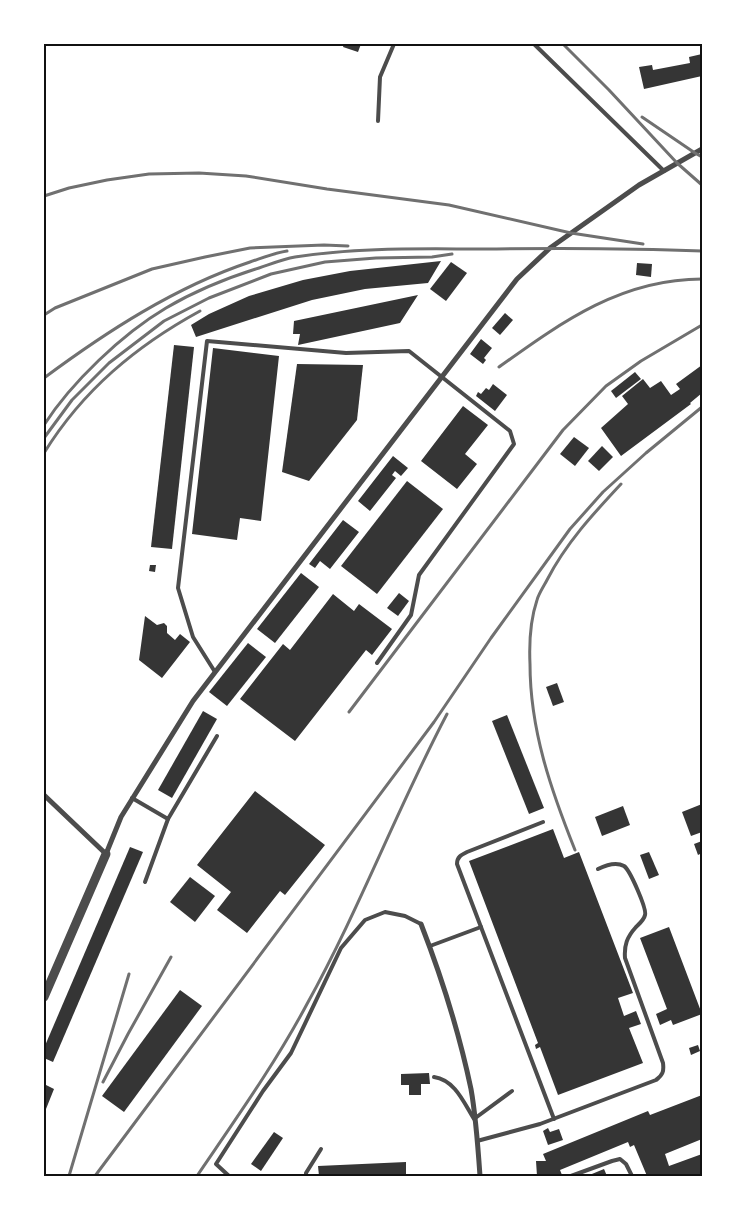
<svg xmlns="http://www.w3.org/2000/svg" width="746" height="1220" font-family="Mulish,sans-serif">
<rect width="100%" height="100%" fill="#fff"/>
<!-- building -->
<g fill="#353535">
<polygon points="344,44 361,44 358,52 343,47"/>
<polygon points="702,54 702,64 700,65 702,76 644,89 639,67 652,65 653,70 690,63 689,57"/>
<polygon points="441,261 428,283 365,289 312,300 196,337 191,325 209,314 249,296 303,280 350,271"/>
<polygon points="451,262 467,273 446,301 430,289"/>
<polygon points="637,263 652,264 651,277 636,275"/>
<polygon points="418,295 400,323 298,345 300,334 293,334 294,321"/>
<polygon points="505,313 513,320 500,335 492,328"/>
<polygon points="481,339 492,348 484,358 486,360 483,364 470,354"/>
<polygon points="174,345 194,347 172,549 151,547"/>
<polygon points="213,348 279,356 261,521 240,518 237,540 192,534"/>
<polygon points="297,364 363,365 357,420 309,481 282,472"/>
<polygon points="702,365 702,393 690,403 691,404 621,456 601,428 628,404 622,396 643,379 650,388 661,381 671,395 680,389 676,384"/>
<polygon points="635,372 641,379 616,398 611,391"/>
<polygon points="493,384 507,395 495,411 476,396 478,392 481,394 486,388 489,390"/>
<polygon points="463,406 488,425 465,454 477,464 457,489 421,461"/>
<polygon points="574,437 589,448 575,466 560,454"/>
<polygon points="602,446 613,457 599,471 588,461"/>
<polygon points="393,456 408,468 401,476 395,471 392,475 396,478 370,511 358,501"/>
<polygon points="407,481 443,509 377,594 341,566"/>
<polygon points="343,520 359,532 330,569 320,561 315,568 309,564"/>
<polygon points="150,565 156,565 155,572 149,571"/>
<polygon points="301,573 319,587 275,643 257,629"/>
<polygon points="399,593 409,601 398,616 387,608"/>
<polygon points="333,594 354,611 359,604 392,629 372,655 366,650 295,741 240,699 283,644 290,650"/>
<polygon points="145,616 157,625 164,623 167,626 167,633 175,640 180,634 190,642 162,678 139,660"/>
<polygon points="248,643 266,657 227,706 209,692"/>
<polygon points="557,683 564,702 553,706 546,687"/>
<polygon points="203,711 217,719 172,798 158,790"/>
<polygon points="507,715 544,808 529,814 492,721"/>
<polygon points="255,791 325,845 285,895 280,891 247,933 217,910 231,892 197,865"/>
<polygon points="702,804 702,832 691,836 682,812"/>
<polygon points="623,806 630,825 602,836 595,817"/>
<polygon points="553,829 564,858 579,852 633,993 618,998 624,1016 636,1011 641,1024 629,1028 643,1063 558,1095 540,1047 536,1049 535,1045 538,1043 469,861"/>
<polygon points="702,841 702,853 698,855 694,844"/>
<polygon points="130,847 143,852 53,1062 44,1058 44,1048"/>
<polygon points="649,852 659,875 649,879 640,855"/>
<polygon points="190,877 215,896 195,922 170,902"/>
<polygon points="669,927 702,1014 673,1025 671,1020 660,1025 656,1014 667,1009 640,938"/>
<polygon points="180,990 202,1006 124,1112 102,1096"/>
<polygon points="698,1045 700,1051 691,1055 689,1048"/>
<polygon points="429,1073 430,1084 421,1084 421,1095 409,1095 409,1085 401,1085 401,1074"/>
<polygon points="44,1084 54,1089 44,1114"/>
<polygon points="702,1095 702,1139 665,1154 669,1166 702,1154 702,1176 647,1176 634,1145 630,1147 628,1142 560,1170 562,1175 558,1176 537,1176 536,1161 546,1161 543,1154 648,1111 650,1115"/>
<polygon points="548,1128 550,1132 559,1129 563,1140 548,1145 543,1131"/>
<polygon points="274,1132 283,1138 261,1171 251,1164"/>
<polygon points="406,1162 406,1176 319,1176 318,1166"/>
<polygon points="604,1169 607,1176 587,1176"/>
</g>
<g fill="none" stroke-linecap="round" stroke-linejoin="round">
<!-- service -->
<g stroke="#4c4c4c" stroke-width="4">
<polyline points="534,44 664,171"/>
<polyline points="378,121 380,77 394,44"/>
<polyline points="215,672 193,637 178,588 207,341 346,353 409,351 510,431 514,444 419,575 411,615 377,663"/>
<polyline points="132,798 168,819 217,736"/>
<path d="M543 822 467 852C461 855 457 857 457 864L554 1119"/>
<polyline points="145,882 168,819"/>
<polyline points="430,946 481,927"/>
<path d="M434 1077C455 1080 464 1103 474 1119L512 1091"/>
<path d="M477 1141 540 1124 656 1080C663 1075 664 1071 663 1063L625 958C624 945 627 937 636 927 639 924 644 920 645 915 647 909 630 870 624 866 617 862 606 865 598 869"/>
<polyline points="229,1176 216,1164 263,1091 291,1053 341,948 365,920 385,912 405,916 421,924"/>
<polyline points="306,1176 306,1173 321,1149"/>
<polyline points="571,1176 612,1161 620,1159 626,1164 632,1176"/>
</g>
<!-- minor -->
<g stroke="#4c4c4c" stroke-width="5">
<polyline points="44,795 106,854 121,817 193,701 517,279 550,248 639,185 702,149"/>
<path d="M421 924C442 978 459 1032 471 1089 476 1117 478 1147 480 1176"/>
</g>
<!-- tertiary -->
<polyline stroke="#4c4c4c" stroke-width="9" points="44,997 106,854"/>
<!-- rail -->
<g stroke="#707070" stroke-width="3">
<polyline points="563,44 609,90 677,163 702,185"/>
<polyline points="642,117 695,153 702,157"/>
<polyline points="44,196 69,188 107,180 149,174 199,173 246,176 327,189 449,205 571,233 643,244"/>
<polyline points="44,315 55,308 152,269 205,257 250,248 324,245 348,246"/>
<path d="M499 367C562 322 621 279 702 279"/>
<path d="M44 378C106 332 175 287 250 262 262 258 274 253 287 251"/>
<path d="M44 425C71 383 122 334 166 308 195 291 227 278 259 268 271 264 283 259 295 257 358 247 421 249 483 249 556 248 629 248 702 251"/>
<polyline points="44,438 72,400 109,363 164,321 209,298 271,274 325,262 376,258 432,257 452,254"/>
<path d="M44 453C83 390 136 346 200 311"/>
<polyline points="349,712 563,430 606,386 641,361 702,325"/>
<path d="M575 850C551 790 530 730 530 664 529 642 530 621 537 600 539 593 544 586 547 580 566 543 593 514 621 484"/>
<polyline points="103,1082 128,1034 171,957"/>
<polyline points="69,1176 129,974"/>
<polyline points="95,1176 434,722 491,638 570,529 603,492 646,453 702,407"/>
<path d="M197 1176C235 1120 275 1064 307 1004 359 910 397 809 447 714"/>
</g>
</g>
<!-- border -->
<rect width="746" height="1220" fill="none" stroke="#ffffff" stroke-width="90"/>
<rect x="45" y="45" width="656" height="1130" fill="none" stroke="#111" stroke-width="2"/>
</svg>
